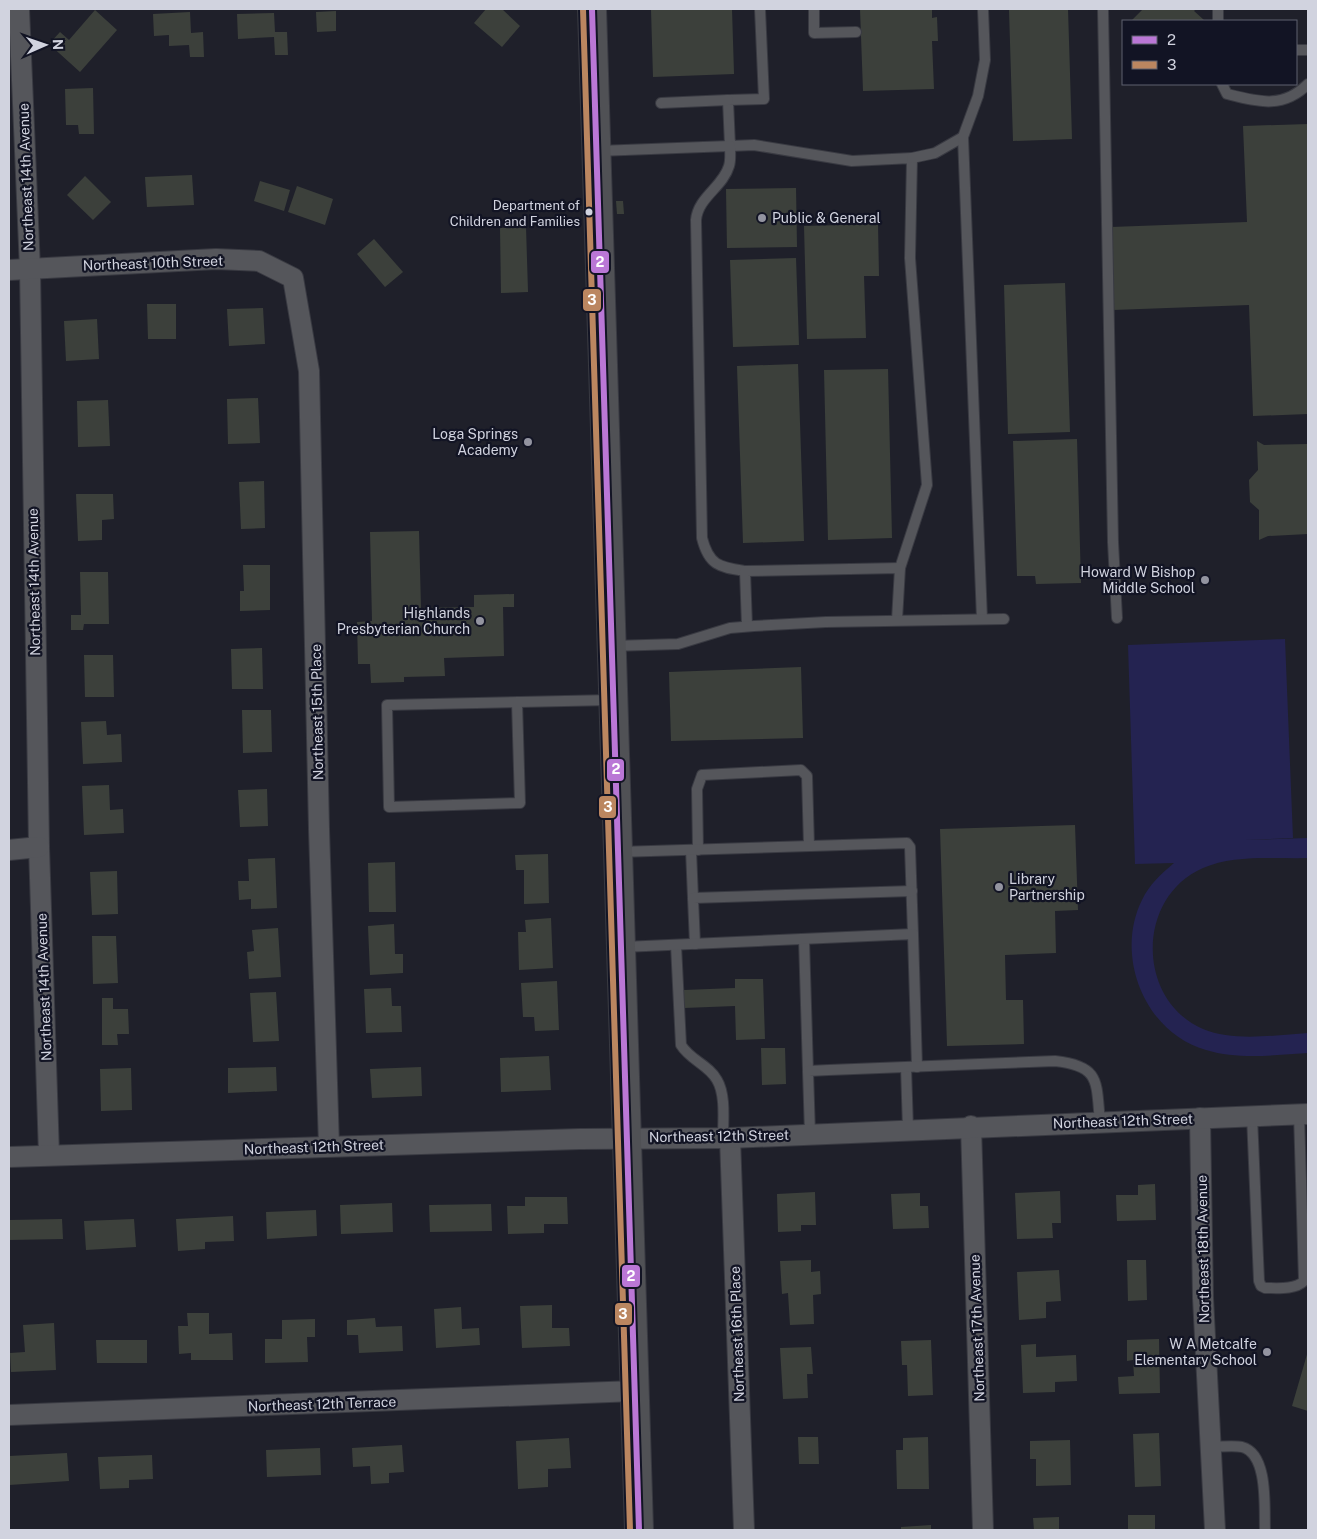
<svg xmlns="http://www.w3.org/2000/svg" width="1317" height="1539" font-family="'Public Sans',sans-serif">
<rect width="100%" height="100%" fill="#1f202a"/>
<!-- park -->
<path fill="#242351" d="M1285 639 1293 838 1244 840 1308 838V858C1275 859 1234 854 1203 868 1136 897 1136 1000 1203 1029 1234 1042 1275 1035 1308 1033V1053C1274 1055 1239 1060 1206 1050 1145 1033 1114 956 1142 900 1149 885 1161 874 1174 863L1135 864 1128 645Z"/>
<!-- building -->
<g fill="#3c403b">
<polygon points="486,9 502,9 520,26 502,47 474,23"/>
<polygon points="651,9 732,9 734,74 653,77"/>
<polygon points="860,9 932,9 932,18 937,17 938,41 932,41 934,89 863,91"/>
<polygon points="1009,9 1068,9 1072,139 1013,141"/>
<polygon points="1143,9 1196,9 1194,11 1204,20 1131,21"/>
<polygon points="95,10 117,30 80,72 49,44 60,32 69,40"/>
<polygon points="336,11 336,31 317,32 316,12"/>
<polygon points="190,12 191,33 203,32 204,57 190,57 189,45 169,46 169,35 154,36 153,14"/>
<polygon points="274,13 275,32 287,32 288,55 275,55 274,37 238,39 237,14"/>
<polygon points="93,88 94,134 79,134 78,125 66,125 65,89"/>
<polygon points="1308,124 1308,414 1253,416 1249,305 1113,310 1111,227 1247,222 1243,126"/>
<polygon points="192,175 194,205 147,207 145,177"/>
<polygon points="85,176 111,202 93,220 67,195"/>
<polygon points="260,181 290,190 284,211 254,201"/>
<polygon points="297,186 333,199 325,225 288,212"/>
<polygon points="796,188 797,247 727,248 726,189"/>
<polygon points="616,201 623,201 624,214 617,214"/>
<polygon points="878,224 879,276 864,276 866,338 807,339 804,226"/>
<polygon points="526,227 528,292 501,293 500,228"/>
<polygon points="374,239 403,272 385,287 357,254"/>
<polygon points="796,258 799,345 733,347 730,260"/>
<polygon points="1065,283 1070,432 1008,434 1004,285"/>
<polygon points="147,304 176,304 176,339 148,339"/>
<polygon points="263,308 265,344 229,346 227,309"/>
<polygon points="97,319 99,359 66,361 64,321"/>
<polygon points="798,364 804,541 743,543 737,366"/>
<polygon points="888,369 892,538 828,540 824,370"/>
<polygon points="258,398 260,443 228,444 227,399"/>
<polygon points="108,400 110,446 78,447 77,401"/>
<polygon points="1077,439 1081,583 1036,584 1035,576 1017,576 1013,441"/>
<polygon points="1257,441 1264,445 1308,444 1308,534 1268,536 1259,540 1259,510 1250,502 1249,480 1258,470"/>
<polygon points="264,481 265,528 241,529 239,482"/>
<polygon points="76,494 113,494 114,519 102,520 102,540 78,541"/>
<polygon points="419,531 421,608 474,607 474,595 514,594 514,607 503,607 504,656 444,658 445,676 404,677 404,682 371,683 370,664 358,664 357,622 372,621 370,532"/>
<polygon points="243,565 270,565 270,610 240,611 240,591 244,591"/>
<polygon points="80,572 108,572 109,624 84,624 83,630 71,630 71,615 81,615"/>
<polygon points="262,648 263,689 232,689 231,649"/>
<polygon points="84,655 113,655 114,697 85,697"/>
<polygon points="801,667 803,738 671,741 669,672"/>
<polygon points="242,710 271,710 272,752 243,753"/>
<polygon points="106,721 107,735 121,734 122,762 83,764 81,722"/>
<polygon points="109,785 110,810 123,809 124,833 84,835 82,786"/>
<polygon points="267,789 268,826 240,827 238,790"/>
<polygon points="1075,825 1078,910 1055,911 1056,953 1005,955 1006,1000 1023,1000 1024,1044 947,1046 940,829"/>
<polygon points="548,854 549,903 524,904 524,870 516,870 515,855"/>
<polygon points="275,858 277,908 251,909 251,899 239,900 238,881 249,881 248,859"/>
<polygon points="395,862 396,912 369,912 368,863"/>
<polygon points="117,871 118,914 92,915 90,872"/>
<polygon points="551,918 553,968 519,970 518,932 526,932 525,920"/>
<polygon points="394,924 395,954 403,954 403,973 370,975 368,926"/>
<polygon points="278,928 281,977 249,979 247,952 254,951 252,930"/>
<polygon points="92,936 116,936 118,983 93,984"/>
<polygon points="735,979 763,979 765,1039 736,1040 735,1006 684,1008 684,990 735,988"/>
<polygon points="557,981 559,1030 535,1031 534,1017 523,1017 521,983"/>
<polygon points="391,988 392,1006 401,1006 402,1032 366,1033 364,989"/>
<polygon points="276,992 279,1041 253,1042 250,993"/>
<polygon points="102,998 113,998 113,1009 128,1009 129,1034 117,1034 118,1045 102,1045"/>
<polygon points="761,1048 785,1048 786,1084 762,1085"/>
<polygon points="549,1056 551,1090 501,1092 500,1058"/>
<polygon points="276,1067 277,1091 228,1093 228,1068"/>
<polygon points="421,1067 422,1096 372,1098 370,1069"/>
<polygon points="131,1068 132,1110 101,1111 100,1069"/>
<polygon points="1155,1184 1156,1220 1117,1221 1116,1195 1138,1195 1138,1185"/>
<polygon points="1060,1191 1061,1223 1052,1223 1053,1238 1017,1239 1015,1193"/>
<polygon points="815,1192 816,1225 801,1225 801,1231 778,1232 777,1194"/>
<polygon points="920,1193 920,1206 928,1206 929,1228 893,1229 891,1194"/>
<polygon points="525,1197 567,1197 568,1224 544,1224 544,1233 508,1234 507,1206 525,1206"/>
<polygon points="392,1203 393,1232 341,1234 340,1205"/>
<polygon points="491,1204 492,1231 430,1232 429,1205"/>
<polygon points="316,1210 317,1236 267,1239 266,1212"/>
<polygon points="233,1216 234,1241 205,1242 205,1249 178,1251 176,1219"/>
<polygon points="62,1219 63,1239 9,1240 9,1220"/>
<polygon points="134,1219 136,1247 86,1250 84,1221"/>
<polygon points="811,1260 811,1272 820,1271 821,1294 813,1295 814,1324 790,1325 788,1293 782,1294 780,1261"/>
<polygon points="1127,1260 1146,1260 1147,1300 1128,1301"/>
<polygon points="1059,1270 1061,1301 1046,1302 1046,1318 1019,1320 1017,1272"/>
<polygon points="552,1305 552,1328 569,1328 570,1346 522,1348 520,1306"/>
<polygon points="461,1307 462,1329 479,1328 480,1345 436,1348 434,1309"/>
<polygon points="187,1313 209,1313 209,1334 232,1333 233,1360 191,1360 191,1353 179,1354 178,1326 188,1326"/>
<polygon points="375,1318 376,1327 402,1326 403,1351 359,1353 358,1335 347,1335 347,1320"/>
<polygon points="315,1319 315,1337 307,1337 308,1362 265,1363 265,1339 282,1339 282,1320"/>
<polygon points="54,1323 56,1370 11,1372 10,1353 25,1352 23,1325"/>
<polygon points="1159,1339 1160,1393 1119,1394 1118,1377 1134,1376 1133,1360 1127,1361 1127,1340"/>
<polygon points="96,1340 147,1340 147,1363 97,1363"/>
<polygon points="931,1340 933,1395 908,1396 907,1365 902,1365 901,1341"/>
<polygon points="1036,1344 1036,1357 1076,1355 1077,1381 1055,1382 1055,1392 1023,1393 1021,1345"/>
<polygon points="811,1347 813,1374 807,1374 808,1398 783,1399 780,1348"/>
<polygon points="1308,1351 1308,1411 1292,1406"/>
<polygon points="1159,1433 1161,1486 1135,1487 1133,1434"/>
<polygon points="798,1437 818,1437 819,1464 799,1464"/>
<polygon points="928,1437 929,1489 897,1489 896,1450 903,1450 903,1438"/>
<polygon points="569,1438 571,1468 548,1469 548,1487 518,1489 516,1441"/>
<polygon points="1070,1440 1071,1485 1036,1486 1036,1459 1030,1459 1030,1441"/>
<polygon points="402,1445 404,1472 389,1473 389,1483 371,1484 370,1466 353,1467 352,1448"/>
<polygon points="320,1448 321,1475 267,1477 266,1450"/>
<polygon points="67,1453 69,1481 9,1485 9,1456"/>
<polygon points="152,1455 153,1479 129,1480 129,1488 100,1489 98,1457"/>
<rect x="1128" y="1515" width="27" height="15"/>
<polygon points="1059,1517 1059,1530 1034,1530 1033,1518"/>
<polygon points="931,1525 931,1530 901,1530 901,1527"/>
</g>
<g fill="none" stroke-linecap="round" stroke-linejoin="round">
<!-- lane casing -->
<g stroke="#393a42" stroke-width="12">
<g id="lane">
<polyline points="760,9 764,99 728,100 730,146 754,145 852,161 912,158 910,258 927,485 900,568"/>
<polyline points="814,9 814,33 856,32"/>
<polyline points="1103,9 1113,542 1117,618"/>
<polyline points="1218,9 1218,21"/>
<polyline points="1296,50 1308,50"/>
<path d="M1222 84 1227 94C1259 102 1283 109 1308 84"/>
<polyline points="661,103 728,100"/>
<path d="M598 151 730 146C730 152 731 160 729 166 723 187 698 197 696 220L702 538C709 566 720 567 745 571"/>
<polyline points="912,158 935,153 963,137"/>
<polyline points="982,619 963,137 978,96 985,60 983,9"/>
<polyline points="747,626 745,571 900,568 897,620"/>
<polyline points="612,646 678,644 730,628 754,626 826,622 1004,619"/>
<polyline points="517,702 520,803 389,807 387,705 611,700"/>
<polyline points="691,850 693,898"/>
<polyline points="698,850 697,789 702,775 801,770 807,776 809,846"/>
<polyline points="618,852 907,843 910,847 913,934"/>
<polyline points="804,939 808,1071"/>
<polyline points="695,944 693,898 912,891"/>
<path d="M676 945 681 1045C690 1060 709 1065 717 1080 726 1095 723 1121 723 1138"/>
<polyline points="623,947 913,934 917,1067"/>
<polyline points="906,1067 908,1129"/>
<path d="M1252 1116 1259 1281 1261 1286 1265 1288C1277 1288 1295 1290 1304 1281L1299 1114"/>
<path d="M810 1134 808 1071 829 1070 1055 1061C1101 1066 1096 1082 1100 1122"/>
<path d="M1211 1447C1220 1447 1233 1445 1242 1447 1269 1454 1264 1509 1265 1530"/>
</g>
</g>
<!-- street casing -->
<g stroke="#393a42" stroke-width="22">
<g id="street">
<polyline points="19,9 30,269 39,847 49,1155"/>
<polyline points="9,270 216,259 259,261 293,278 309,371 319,829 329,1146"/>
<polyline points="9,850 39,847"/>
<polyline points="1200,1118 1203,1298 1215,1530"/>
<polyline points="971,1126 983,1530"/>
<polyline points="730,1138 744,1530"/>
<polyline points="9,1157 580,1139 730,1138 1308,1114"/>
<polyline points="9,1415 635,1391"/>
</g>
</g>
<!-- secondary casing -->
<g stroke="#393a42" stroke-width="30">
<polyline id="secondary" points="592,9 639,1530"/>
</g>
<!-- lane -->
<use href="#lane" stroke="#55565b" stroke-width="10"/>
<!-- street -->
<use href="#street" stroke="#55565b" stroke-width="20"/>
<!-- secondary -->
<use href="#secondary" stroke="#505155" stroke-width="28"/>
<!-- bus-1 casing -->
<g stroke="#121424" stroke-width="10">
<polyline id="bus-1" points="592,9 639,1530"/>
</g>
<!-- bus-2 casing -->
<g stroke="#121424" stroke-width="10">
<polyline id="bus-2" points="583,9 630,1530"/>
</g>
<!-- bus-1 -->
<use href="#bus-1" stroke="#ba77d6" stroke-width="6"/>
<!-- bus-2 -->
<use href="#bus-2" stroke="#bb8660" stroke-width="6"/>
</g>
<!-- markers -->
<circle fill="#d1d3df" stroke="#121424" stroke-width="2" cx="589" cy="212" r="4.5"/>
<g fill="#9394a0" stroke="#121424" stroke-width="2">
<circle cx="762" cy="218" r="5"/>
<circle cx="528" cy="442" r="5"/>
<circle cx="1205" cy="580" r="5"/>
<circle cx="480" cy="621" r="5"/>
<circle cx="999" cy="887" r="5"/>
<circle cx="1267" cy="1352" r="5"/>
</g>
<g text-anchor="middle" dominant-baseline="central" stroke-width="4.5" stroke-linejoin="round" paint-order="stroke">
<!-- bus labels -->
<g font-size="13" fill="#d1d3df" stroke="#121424" text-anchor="end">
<text x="580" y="205">Department of<tspan x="580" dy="16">Children and Families</tspan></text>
</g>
<!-- street labels -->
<g font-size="14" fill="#d1d3df" stroke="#121424">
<text transform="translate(26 177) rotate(-92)">Northeast 14th Avenue</text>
<text transform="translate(153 263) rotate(-2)">Northeast 10th Street</text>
<text transform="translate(34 582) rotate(-91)">Northeast 14th Avenue</text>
<text transform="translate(317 712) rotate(-91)">Northeast 15th Place</text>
<text transform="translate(44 987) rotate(-92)">Northeast 14th Avenue</text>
<text transform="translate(1123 1121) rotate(-2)">Northeast 12th Street</text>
<text transform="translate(719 1136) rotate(-1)">Northeast 12th Street</text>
<text transform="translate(314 1147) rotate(-2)">Northeast 12th Street</text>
<text transform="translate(1203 1249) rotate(-91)">Northeast 18th Avenue</text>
<text transform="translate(977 1328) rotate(-92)">Northeast 17th Avenue</text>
<text transform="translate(737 1334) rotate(-92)">Northeast 16th Place</text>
<text transform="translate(322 1404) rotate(-2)">Northeast 12th Terrace</text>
</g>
<!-- poi labels -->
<g font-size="14" fill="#d1d3df" stroke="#121424" text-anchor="end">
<text x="772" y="218" text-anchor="start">Public &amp; General</text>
<text x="518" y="434">Loga Springs<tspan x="518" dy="16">Academy</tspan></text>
<text x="1195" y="572">Howard W Bishop<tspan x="1195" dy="16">Middle School</tspan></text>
<text x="470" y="613">Highlands<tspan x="470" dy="16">Presbyterian Church</tspan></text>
<text x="1009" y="879" text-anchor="start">Library<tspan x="1009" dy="16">Partnership</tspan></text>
<text x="1257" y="1344">W A Metcalfe<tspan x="1257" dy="16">Elementary School</tspan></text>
</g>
</g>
<g stroke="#121424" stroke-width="2">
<rect x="590" y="250" width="20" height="24" rx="5" fill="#ba77d6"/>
<rect x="582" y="288" width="20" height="24" rx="5" fill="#bb8660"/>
<rect x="606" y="758" width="19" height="24" rx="5" fill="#ba77d6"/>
<rect x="598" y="795" width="19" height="24" rx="5" fill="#bb8660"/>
<rect x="621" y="1264" width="20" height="24" rx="5" fill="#ba77d6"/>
<rect x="614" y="1302" width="19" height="24" rx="5" fill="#bb8660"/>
</g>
<g font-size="14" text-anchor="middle" font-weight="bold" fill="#fff">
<text x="600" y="267">2</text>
<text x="592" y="305">3</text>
<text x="616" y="774">2</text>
<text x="608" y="812">3</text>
<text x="631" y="1281">2</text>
<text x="623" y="1319">3</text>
</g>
<!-- border -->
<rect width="1317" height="1539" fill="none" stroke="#d1d3df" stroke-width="20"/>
<!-- legend -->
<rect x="1122" y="20" width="175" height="65" fill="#121424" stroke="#5e606f"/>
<rect x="1132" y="36" width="25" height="8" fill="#ba77d6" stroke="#5e606f"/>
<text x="1167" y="45" font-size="15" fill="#d1d3df">2</text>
<rect x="1132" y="61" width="25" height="8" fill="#bb8660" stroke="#5e606f"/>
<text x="1167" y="70" font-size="15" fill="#d1d3df">3</text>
<!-- north arrow -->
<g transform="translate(45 45) rotate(88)" stroke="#121424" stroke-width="4" paint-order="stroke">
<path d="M0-4L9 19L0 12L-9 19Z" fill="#d1d3df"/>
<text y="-8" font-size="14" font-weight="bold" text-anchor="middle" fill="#d1d3df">N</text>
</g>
</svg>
